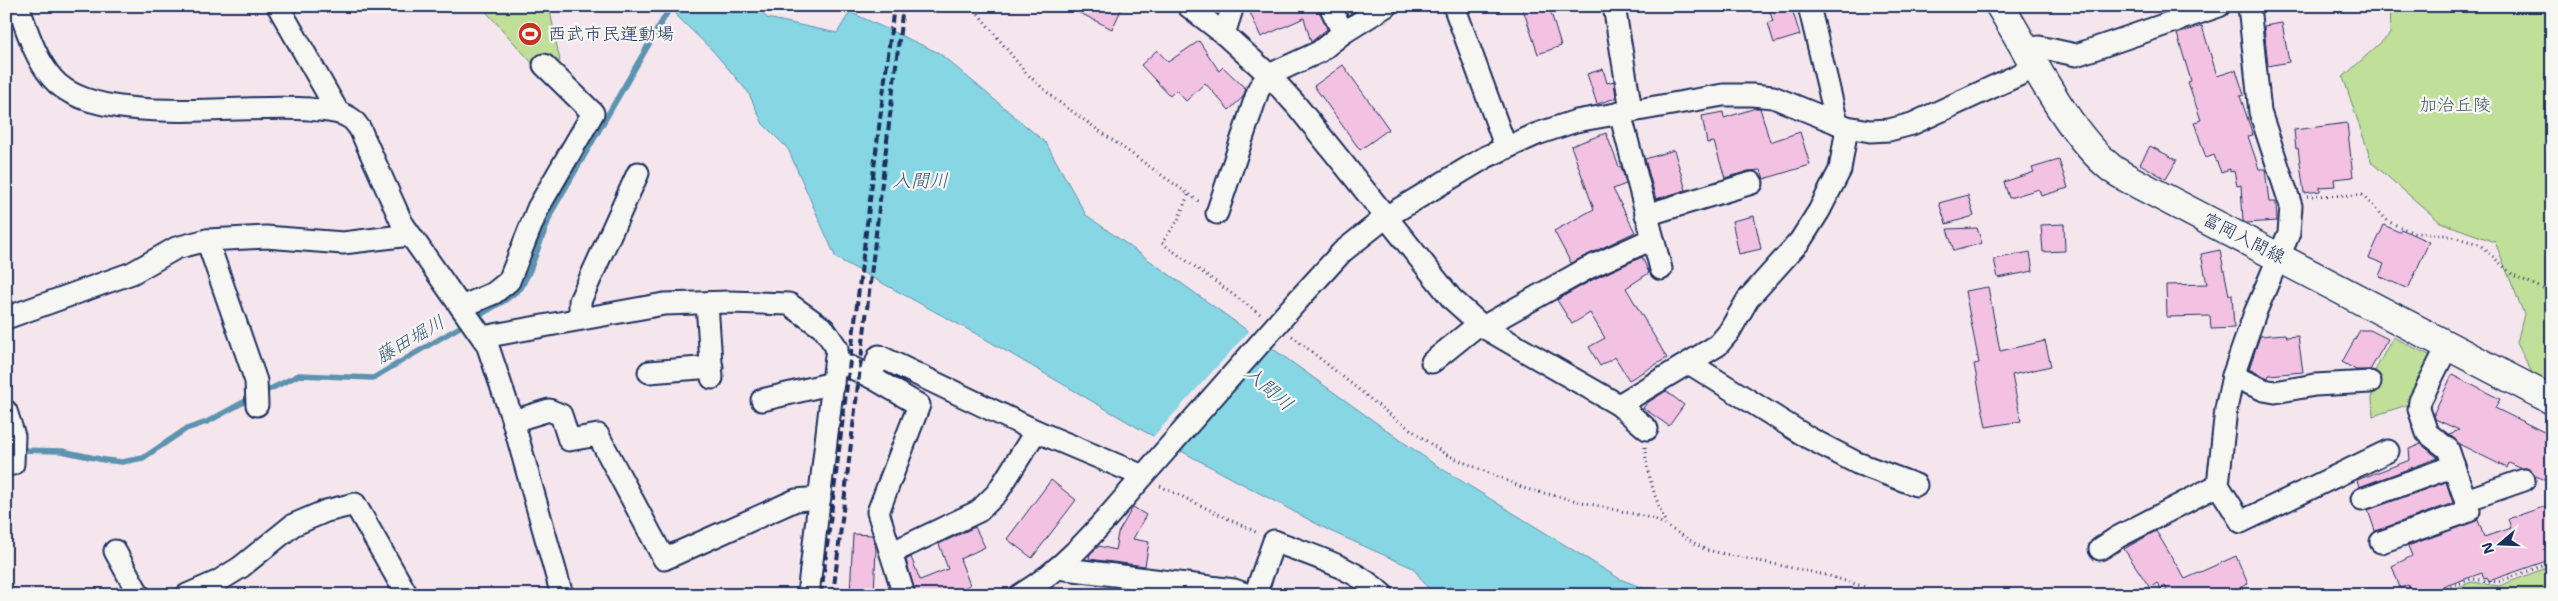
<svg xmlns="http://www.w3.org/2000/svg" width="2558" height="601" font-family="'Shantell Sans','Klee One',sans-serif">
<rect width="100%" height="100%" fill="#f5e6ee"/>
<filter id="ink" filterUnits="userSpaceOnUse"><feTurbulence type="fractalNoise" baseFrequency=".02" numOctaves="2"/><feDisplacementMap in="SourceGraphic" scale="10" xChannelSelector="R" yChannelSelector="G"/><feConvolveMatrix kernelMatrix="1 2 1 2 8 2 1 2 1" color-interpolation-filters="sRGB"/></filter>
<g filter="url(#ink)">
<!-- green -->
<g fill="#c0df98" stroke="#6e877b">
<polygon points="481,6 549,6 560,61 543,75"/>
<polygon points="2391,6 2552,6 2552,396 2541,391 2517,343 2524,314 2495,242 2440,222 2372,163 2343,77 2390,34"/>
<polygon points="2393,337 2433,357 2410,404 2373,416 2371,378"/>
<polygon points="2546,568 2552,569 2552,595 2437,595 2472,582 2499,586"/>
</g>
<!-- water -->
<polygon fill="#87d6e4" stroke="#5c93ae" points="672,6 757,6 767,18 837,33 850,12 939,53 1046,143 1086,215 1434,464 1620,579 1661,595 1433,595 1413,568 1330,531 1140,429 980,336 836,258 788,149 763,124 748,92 713,51 678,17"/>
<!-- pier -->
<polygon fill="#f5e6ee" points="1251,329 1275,345 1180,452 1152,438"/>
<g fill="none" stroke-linecap="round" stroke-linejoin="round">
<!-- stream -->
<g stroke="#5c93ae" stroke-width="5.5">
<polyline points="262,393 299,375 373,378 504,301 521,288 530,270 552,211 671,6"/>
<polyline points="18,450 62,451 104,460 122,462 143,458 186,429 207,422 253,397"/>
</g>
</g>
<!-- building -->
<g fill="#f3c2e3" stroke="#1b2f5e">
<polygon points="1066,6 1123,6 1112,29"/>
<polygon points="1247,6 1318,6 1327,29 1311,42 1304,18 1261,37"/>
<polygon points="1344,6 1362,6 1348,15"/>
<polygon points="1522,6 1549,6 1561,46 1538,54"/>
<polygon points="1768,6 1791,6 1800,35 1774,43 1768,23 1773,21"/>
<polygon points="2282,23 2289,62 2268,66 2264,26"/>
<polygon points="2202,26 2217,76 2236,70 2244,95 2240,96 2253,135 2248,136 2259,169 2265,169 2269,202 2276,202 2277,221 2246,223 2243,221 2241,185 2237,186 2234,171 2230,172 2230,169 2221,172 2214,155 2206,158 2194,122 2201,120 2188,82 2191,81 2177,34"/>
<polygon points="1199,41 1219,71 1223,67 1246,89 1243,97 1229,110 1205,83 1186,101 1176,90 1170,96 1141,65 1157,50 1168,62"/>
<polygon points="1343,65 1389,129 1360,150 1314,86"/>
<polygon points="1603,69 1607,83 1614,81 1616,98 1597,104 1587,74"/>
<polygon points="1756,108 1760,108 1770,142 1800,132 1810,165 1764,179 1761,170 1748,171 1725,178 1714,142 1707,143 1702,116 1723,112 1724,118"/>
<polygon points="2347,123 2353,177 2334,179 2335,186 2320,187 2320,191 2304,193 2298,148 2296,149 2294,130"/>
<polygon points="1606,133 1619,167 1621,166 1626,184 1613,189 1635,232 1571,263 1554,231 1594,209 1571,146"/>
<polygon points="2150,146 2177,160 2166,179 2140,164"/>
<polygon points="1674,150 1686,190 1656,199 1645,159"/>
<polygon points="2059,160 2068,188 2041,196 2039,189 2009,198 2004,182 2034,172 2032,168"/>
<polygon points="1968,195 1974,216 1946,224 1939,203"/>
<polygon points="1754,216 1761,249 1739,254 1732,221"/>
<polygon points="2064,224 2065,251 2043,252 2041,225"/>
<polygon points="2384,225 2399,232 2401,229 2429,242 2408,289 2379,276 2384,264 2369,258"/>
<polygon points="1977,228 1982,243 1954,251 1947,229"/>
<polygon points="2220,250 2229,295 2232,294 2234,328 2211,329 2210,316 2167,317 2166,285 2207,284 2201,254"/>
<polygon points="2030,252 2033,271 1998,278 1994,259"/>
<polygon points="1642,257 1649,273 1626,288 1667,358 1629,380 1615,357 1600,366 1589,347 1605,338 1590,313 1572,324 1557,300 1594,279"/>
<polygon points="1988,287 2000,351 2045,341 2051,366 2012,375 2021,421 1986,427 1974,364 1979,363 1965,291"/>
<polygon points="2360,330 2370,330 2388,339 2370,370 2356,370 2342,362"/>
<polygon points="2285,334 2286,337 2298,336 2303,372 2269,375 2268,378 2249,369 2260,336"/>
<polygon points="2452,375 2500,399 2495,408 2552,436 2552,484 2536,476 2527,468 2520,468 2509,463 2507,468 2459,444 2449,434 2459,430 2435,419 2434,413"/>
<polygon points="1666,391 1684,405 1669,426 1643,408 1647,403"/>
<polygon points="2421,444 2438,458 2359,487 2357,480 2410,460 2409,449"/>
<polygon points="1051,480 1076,500 1032,558 1007,539"/>
<polygon points="2446,482 2453,503 2375,531 2368,510"/>
<polygon points="2552,504 2552,559 2489,581 2487,577 2484,578 2482,573 2420,595 2419,591 2411,594 2408,585 2400,588 2392,566 2412,556 2408,546 2478,520 2484,537 2511,528 2508,519"/>
<polygon points="1133,507 1146,515 1133,539 1149,542 1145,566 1089,559 1090,554 1099,546 1115,550 1118,533"/>
<polygon points="975,527 985,547 960,559 970,585 946,595 916,595 906,560 911,557 920,580 948,569 939,544"/>
<polygon points="2156,531 2185,579 2236,556 2248,584 2224,595 2158,595 2167,590 2165,586 2161,589 2157,583 2150,588 2124,549"/>
<polygon points="853,534 872,535 876,548 874,595 850,595"/>
</g>
<g fill="none" stroke-linecap="round" stroke-linejoin="round">
<!-- minor casing -->
<g stroke="#1b2f5e" stroke-width="25">
<g id="minor">
<path d="M18 6C27 30 35 58 52 78 94 129 245 103 309 109 323 111 339 110 350 118 354 120 357 125 360 129L402 223 487 344 513 421 562 595"/>
<polyline points="278,6 338,112"/>
<polyline points="1188,6 1224,34 1269,75 1297,106 1452,299 1483,327 1619,405 1647,429"/>
<polyline points="1330,6 1343,33"/>
<polyline points="1454,6 1506,148"/>
<polyline points="1614,6 1631,110"/>
<polyline points="1809,6 1837,123"/>
<polyline points="2249,6 2260,112 2291,206 2289,233 2255,313 2233,376 2226,409 2218,485 2241,522 2388,451"/>
<polyline points="1224,34 1233,6"/>
<polyline points="2026,49 2039,47 2076,55 2219,6"/>
<polyline points="1620,113 1661,269"/>
<polyline points="1217,213 1259,88 1269,75 1319,52 1343,33 1386,6"/>
<polyline points="1646,215 1752,183"/>
<polyline points="207,240 256,381 257,405"/>
<polyline points="1299,299 1342,252 1386,217 1486,157 1537,134 1576,121 1723,95 1752,95 1773,97 1847,127 1870,131 1889,130 1912,124 2036,67"/>
<polyline points="707,303 712,378"/>
<polyline points="461,307 494,293 509,281 538,208 593,113 544,65"/>
<polyline points="6,318 132,273 176,248 207,240 266,237 343,243 410,235"/>
<polyline points="580,319 580,301 638,173"/>
<polyline points="1483,327 1588,268 1652,239"/>
<polyline points="483,337 664,304 729,302 789,304 824,329 837,348 808,595"/>
<polyline points="836,360 871,377"/>
<polyline points="1432,362 1479,324"/>
<polyline points="1689,363 1809,438 1857,463 1916,485"/>
<polyline points="649,372 712,367"/>
<polyline points="2233,376 2264,390 2275,392 2315,385 2370,382"/>
<polyline points="762,400 833,383"/>
<polyline points="1619,405 1718,345 1729,332 1748,299 1800,241 1819,211 1840,170 1847,127"/>
<polyline points="6,411 14,436 13,464 6,465"/>
<polyline points="513,421 549,410 561,415 569,440 598,435 664,559 796,500 820,498"/>
<polyline points="2362,499 2454,466"/>
<polyline points="2466,500 2524,480"/>
<polyline points="2381,542 2469,511 2448,449 2427,433 2419,409 2420,401 2448,345"/>
<polyline points="2100,549 2118,537 2218,485"/>
<polyline points="115,551 139,595"/>
<polyline points="891,553 979,511 997,493 1036,431"/>
<polyline points="1058,568 1234,590 1248,595"/>
<polyline points="187,595 217,582 241,567 293,525 326,511 355,504 407,595"/>
<polyline points="904,595 878,512 919,405 871,377 879,356 1036,431 1143,476"/>
<path d="M1020 595C1074 563 1111 512 1152 466"/>
<path d="M1255 595 1274 541C1312 556 1354 567 1383 595"/>
</g>
</g>
<!-- major casing -->
<g stroke="#1b2f5e" stroke-width="31">
<path id="major" d="M2000 6C2031 56 2066 131 2111 168 2119 174 2129 179 2138 184L2552 400"/>
</g>
<!-- path -->
<g stroke="#1b2f5e" stroke-width="3" stroke-dasharray="1 4" stroke-linecap="butt">
<polyline points="972,6 1026,73 1056,100 1201,203"/>
<polyline points="1188,195 1178,220 1162,243 1260,314"/>
<polyline points="2307,196 2362,195 2389,222 2414,233 2445,235 2479,244 2513,275 2552,293"/>
<polyline points="1292,336 1389,414 1445,454 1526,489 1655,519 1706,550 1826,575 1865,587 1874,595"/>
<path d="M1645 447C1646 474 1656 499 1666 524"/>
<polyline points="1160,486 1258,533"/>
<polyline points="2427,595 2472,579 2498,582 2545,565 2552,565"/>
</g>
<!-- minor -->
<use href="#minor" stroke="#f6f6f2" stroke-width="21"/>
<!-- major -->
<use href="#major" stroke="#f6f6f2" stroke-width="28"/>
<!-- rail -->
<g stroke="#1b2f5e" stroke-width="4" stroke-dasharray="8 4" stroke-linecap="butt">
<polyline points="821,595 894,6"/>
<polyline points="833,595 903,6"/>
</g>
<!-- minor-bridge casing -->
<g stroke="#1b2f5e" stroke-width="25" stroke-linecap="butt">
<polyline id="minor-bridge" points="1152,466 1299,299"/>
</g>
<!-- minor-bridge -->
<use href="#minor-bridge" stroke="#f6f6f2" stroke-width="21"/>
</g>
</g>
<!-- icons -->
<defs>
<g id="stadium-disc" transform="scale(1.25)"><circle r="9.5" fill="#c8321e" stroke="#f6f6f2"/><path d="M0-5a6.5 5 0 1 0 0 10a6.5 5 0 1 0 0-10ZM-3.5-1.8h7v3.6h-7Z" fill="#fff"/></g>
</defs>
<g fill-rule="evenodd">
<use href="#stadium-disc" x="530" y="34"/>
</g>
<g text-anchor="middle" dominant-baseline="central" stroke-width="4.5" stroke-linejoin="round" paint-order="stroke">
<!-- poi labels -->
<g font-size="18" fill="#1b2f5e" stroke="#f6f6f2" text-anchor="start">
<text x="548" y="34">西武市民運動場</text>
</g>
<!-- park labels -->
<g font-size="18" fill="#445b6c" stroke="#f6f6f2">
<text x="2455" y="105">加治丘陵</text>
</g>
<!-- street labels -->
<g font-size="18" fill="#1b2f5e" stroke="#f6f6f2">
<text transform="translate(2244 238) rotate(27)">富岡入間線</text>
</g>
<!-- water labels -->
<g font-size="19" font-style="italic" fill="#365980" stroke="#f6f6f2">
<text x="920" y="180">入間川</text>
<text transform="translate(410 339) rotate(-30)">藤田堀川</text>
<text transform="translate(1269 388) rotate(41)">入間川</text>
</g>
</g>
<!-- margin -->
<rect width="2558" height="601" fill="none" stroke="#f6f6f2" stroke-width="25"/>
<rect x="12" y="12" width="2533" height="576" fill="none" stroke="#1b2f5e" stroke-width="2" filter="url(#ink)"/>
<!-- north arrow -->
<g transform="translate(2500 544) rotate(251)" stroke="#f6f6f2" stroke-width="4" paint-order="stroke">
<path d="M0-4L9 19L0 12L-9 19Z" fill="#1b2f5e"/>
<text y="-8" font-size="14" font-weight="bold" text-anchor="middle" fill="#1b2f5e">N</text>
</g>
</svg>
